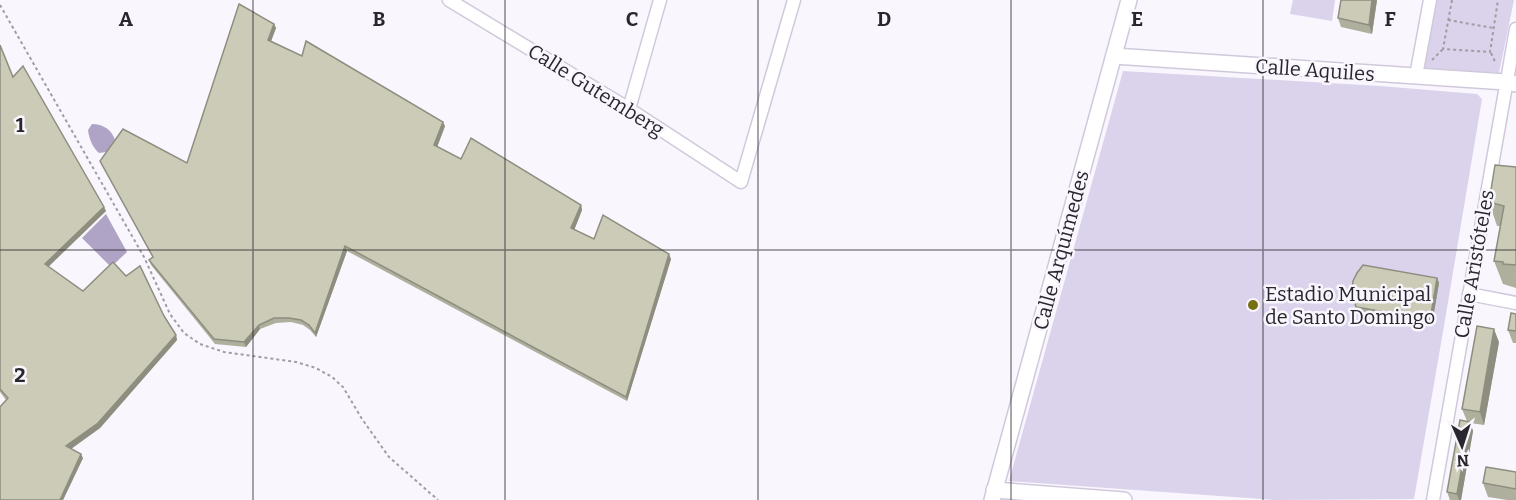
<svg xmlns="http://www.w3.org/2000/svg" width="1516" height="500" font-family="Bitter,serif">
<rect width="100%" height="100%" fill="#f9f6fe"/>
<!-- green -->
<g fill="#dbd3eb">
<polygon points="1293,0 1335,0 1332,21 1290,14"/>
<polygon points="1436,0 1514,0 1499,73 1423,69"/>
<polygon points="1123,71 1380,86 1477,94 1482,99 1444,326 1414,499 1274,500 1009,481"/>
</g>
<!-- water -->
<g fill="#b0a4c6">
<path d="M92 124C103 124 112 130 115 140L106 152 99 153C93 148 89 139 88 130Z"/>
<polygon points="106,214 127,252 111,267 82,238"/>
</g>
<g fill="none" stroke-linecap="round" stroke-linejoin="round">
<!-- minor casing -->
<g stroke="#d0c9dc" stroke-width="15">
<g id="minor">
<polyline points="449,0 629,109 741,182 794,0"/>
<polyline points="1416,76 1430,0"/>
<polyline points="629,109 660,0"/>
<polyline points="1469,294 1516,303"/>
<polyline points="1433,500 1516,29"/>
</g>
</g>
<!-- tertiary casing -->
<g stroke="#d0c9dc" stroke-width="18">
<g id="tertiary">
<polyline points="1114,56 1506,82 1516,84"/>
<polyline points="994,490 1124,500"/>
<polyline points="992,500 1129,0"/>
</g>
</g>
<!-- path -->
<g stroke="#9f9da4" stroke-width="2" stroke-dasharray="3 3" stroke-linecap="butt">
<polyline points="1452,0 1443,49 1490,52 1498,0"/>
<polyline points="0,5 144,257 170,314 184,333 200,344 224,352 296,362 316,368 332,377 343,387 362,419 389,457 438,500"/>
<polyline points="1448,20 1493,28"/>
<polyline points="1491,53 1496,64"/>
<polyline points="1432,60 1443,49"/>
</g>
<!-- minor -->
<use href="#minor" stroke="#fff" stroke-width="12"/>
<!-- tertiary -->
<use href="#tertiary" stroke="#fff" stroke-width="15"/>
</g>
<!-- wall -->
<g fill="#afaf9d">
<polygon points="1377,0 1372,34 1341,27 1338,18"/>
<polygon points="274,24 276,28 271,41 445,126 437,147 461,159 581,205 582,210 574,230 594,239 671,259 627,401 347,251 316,337 310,330 303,325 291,322 276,323 260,329 246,347 215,344 151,265 149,260 153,257 100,161 187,163"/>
<polygon points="0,45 13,77 106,211 48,267 83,291 164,316 176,335 177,340 100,428 71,449 83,458 63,500 0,500 6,400 0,392"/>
<polygon points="1516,167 1516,288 1503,284 1494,261 1500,226 1497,226 1489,202"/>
<polygon points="1437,278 1439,283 1432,324 1358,311 1356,307"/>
<polygon points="1516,314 1516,343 1513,343 1508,330"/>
<polygon points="1499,342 1484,425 1470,423 1473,431 1461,500 1450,500 1447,492 1467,421 1462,409"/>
<polygon points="1516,472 1516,500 1507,500 1488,497 1483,483"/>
</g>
<!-- shaded-wall -->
<g fill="#8e8e80">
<polygon points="1372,0 1377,0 1372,34 1369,25"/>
<polygon points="274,24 276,28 270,44 268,40"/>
<polygon points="443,122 445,126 436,150 434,145"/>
<polygon points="581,205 582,210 573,233 571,228"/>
<polygon points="104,207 106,211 46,269 45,264"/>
<polygon points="345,246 347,251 316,337 315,333"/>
<polygon points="669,254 671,259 627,401 626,397"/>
<polygon points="1437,278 1439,283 1432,324 1430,320"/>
<polygon points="259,325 260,329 246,347 244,342"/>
<polygon points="1494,329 1499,342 1484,425 1480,412"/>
<polygon points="176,335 177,340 100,428 68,451 66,446"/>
<polygon points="1470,422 1473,431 1461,500 1459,500 1457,494"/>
<polygon points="81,454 83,458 63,500 60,500"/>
</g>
<!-- building -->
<g fill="#cbcbb7" stroke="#8e8e80" stroke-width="1.5">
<polygon points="1341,0 1372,0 1369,25 1338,18"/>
<polygon points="239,4 274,24 268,40 302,56 306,41 443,122 434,145 461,159 471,138 581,205 571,228 594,239 603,215 669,254 626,397 345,246 315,333 309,325 301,320 289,318 274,318 259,325 244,342 214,339 149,260 153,257 100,161 123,129 187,163"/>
<polygon points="0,45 13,77 23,66 104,207 45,264 83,291 113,262 126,276 140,266 164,316 176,335 98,423 66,446 81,454 60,500 0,500 0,407 8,398 0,389"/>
<polygon points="1495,165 1516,167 1516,265 1503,264 1503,262 1494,261 1504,206 1489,202"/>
<polygon points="1363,265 1437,278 1430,320 1356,307 1352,291 1353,281 1357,273"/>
<polygon points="1511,313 1516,314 1516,331 1508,330"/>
<polygon points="1477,326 1494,329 1480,412 1462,409"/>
<polygon points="1460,420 1470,422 1457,494 1447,492"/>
<polygon points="1486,467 1516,472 1516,489 1483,483"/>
</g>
<!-- grid -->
<path fill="none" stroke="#29272e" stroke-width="1.5" stroke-opacity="0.55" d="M253 0V500M505 0V500M758 0V500M1011 0V500M1263 0V500M0 250H1516"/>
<!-- markers -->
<circle fill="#757113" stroke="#f9f6fe" stroke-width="2" cx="1253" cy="305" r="6"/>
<g text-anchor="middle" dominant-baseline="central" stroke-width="5" stroke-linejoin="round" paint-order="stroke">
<!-- street labels -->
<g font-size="20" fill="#29272e" stroke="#f9f6fe">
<text transform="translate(1315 70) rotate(4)">Calle Aquiles</text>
<text transform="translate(596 90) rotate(32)">Calle Gutemberg</text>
<text transform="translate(1061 250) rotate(-75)">Calle Arquímedes</text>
<text transform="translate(1474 264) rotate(-80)">Calle Aristóteles</text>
</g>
<!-- poi labels -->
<g font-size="20" fill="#29272e" stroke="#f9f6fe" text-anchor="start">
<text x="1265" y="294">Estadio Municipal<tspan x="1265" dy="23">de Santo Domingo</tspan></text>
</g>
</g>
<g font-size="20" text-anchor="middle" font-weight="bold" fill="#29272e" stroke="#f9f6fe" stroke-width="5" stroke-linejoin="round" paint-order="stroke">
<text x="126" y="26">A</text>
<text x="379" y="26">B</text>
<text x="632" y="26">C</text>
<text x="884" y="26">D</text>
<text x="1137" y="26">E</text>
<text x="1390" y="26">F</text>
<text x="20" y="132">1</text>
<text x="20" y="382">2</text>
</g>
<!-- north arrow -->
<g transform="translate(1462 446) rotate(177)" stroke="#f9f6fe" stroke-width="4.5" paint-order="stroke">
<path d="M0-4.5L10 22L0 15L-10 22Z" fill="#29272e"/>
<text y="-9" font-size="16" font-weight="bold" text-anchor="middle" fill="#29272e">N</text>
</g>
</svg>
